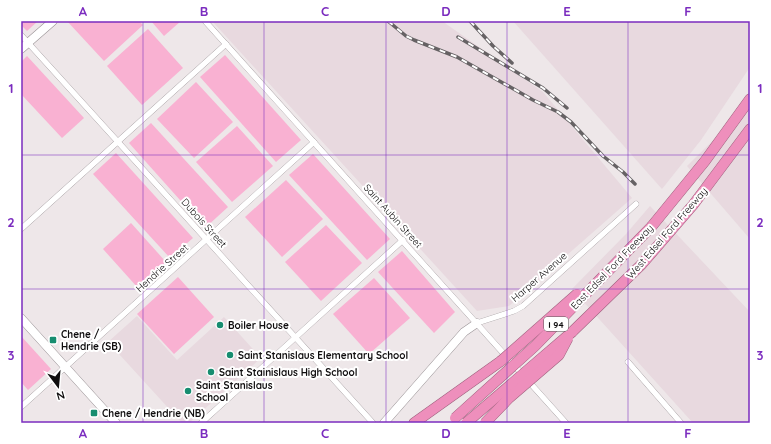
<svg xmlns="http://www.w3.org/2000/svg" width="771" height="444" font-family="Quicksand,sans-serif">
<rect width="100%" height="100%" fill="#eee7e9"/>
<!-- built -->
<g fill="#e8d9df">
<polygon points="212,21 442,21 543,92 632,198 509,306 477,311"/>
<polygon points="513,21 750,21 750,67 701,140 662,189"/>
<polygon points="750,104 750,239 687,166"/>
<polygon points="650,206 750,312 750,423 693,423 572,289 626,234"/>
<polygon points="137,316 177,360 224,317 261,358 189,423 182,423 108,342"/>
</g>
<!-- green -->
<g fill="#f9b1d2">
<polygon points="21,21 38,21 27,31 21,25"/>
<polygon points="67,21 139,21 143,25 104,61"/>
<polygon points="151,21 181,21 164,36"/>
<polygon points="148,29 183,68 142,105 107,66"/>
<polygon points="225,55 301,140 276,162 200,77"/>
<polygon points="27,56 84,118 62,138 21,94 21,62"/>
<polygon points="196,82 233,122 194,158 157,119"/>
<polygon points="151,123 228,207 205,228 129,143"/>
<polygon points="237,126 273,166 232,202 196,162"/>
<polygon points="116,153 193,238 170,258 93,174"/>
<polygon points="313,154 390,239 367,260 289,175"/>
<polygon points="286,180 323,219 282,257 245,217"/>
<polygon points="131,223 166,262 138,288 103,249"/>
<polygon points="326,225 362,263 321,301 285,262"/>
<polygon points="402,251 455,312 434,333 378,272"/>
<polygon points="178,277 214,317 174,354 137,314"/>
<polygon points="374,278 410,318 369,354 333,314"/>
<polygon points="21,336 51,369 28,390 21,382"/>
</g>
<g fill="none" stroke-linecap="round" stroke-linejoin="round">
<!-- street casing -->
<g stroke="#9a9396" stroke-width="6">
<g id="street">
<polyline points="205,21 566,423"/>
<polyline points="21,35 373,423"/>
<polyline points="21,229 226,44"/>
<polyline points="477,323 514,311 523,306 636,204"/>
<polyline points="628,362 681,423"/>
<polyline points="21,407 314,142"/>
<polyline points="201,423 403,240"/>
</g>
</g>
<!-- secondary casing -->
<g stroke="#9a9396" stroke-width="9">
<g id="secondary">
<polyline points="21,49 53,21"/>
<polyline points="21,318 116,423"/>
<polyline points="384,423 464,332 477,323"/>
</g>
</g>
<!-- highway casing -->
<g stroke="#a0627f" stroke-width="11">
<g id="highway">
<polyline points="652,226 705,161 750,99"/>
<polyline points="572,332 642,264 693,205 750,129"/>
<polyline points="414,423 501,361"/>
</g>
</g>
<!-- street -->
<use href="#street" stroke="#fff" stroke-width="5.5"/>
<!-- secondary -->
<use href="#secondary" stroke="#fff" stroke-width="8"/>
<!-- highway -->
<use href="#highway" stroke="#ee8fbc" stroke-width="10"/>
<!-- rail casing -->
<g stroke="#666264" stroke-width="3.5">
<g id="rail">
<polyline points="388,21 406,36 414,40 457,57 533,100 558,112 571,122 603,156 623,172 635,184"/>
<polyline points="470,21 493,46 512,63"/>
<polyline points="458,37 543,88 567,108"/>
</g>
</g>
<!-- rail -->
<use href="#rail" stroke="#fff" stroke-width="2" stroke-dasharray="6" stroke-linecap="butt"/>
<!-- highway-bridge casing -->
<g stroke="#a0627f" stroke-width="11" stroke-linecap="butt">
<g id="highway-bridge">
<polyline points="501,361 577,294"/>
<polyline points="455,418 535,346 652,226"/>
<polyline points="466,423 572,332"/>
<polyline points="485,423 509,398 559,355 568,338"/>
</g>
</g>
<!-- highway-bridge -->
<use href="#highway-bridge" stroke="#ee8fbc" stroke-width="10"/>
</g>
<!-- grid -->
<path fill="none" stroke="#7b2cbf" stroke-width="1" stroke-opacity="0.55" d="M143 21V423M264 21V423M386 21V423M507 21V423M628 21V423M21 155H750M21 289H750"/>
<!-- markers -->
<g fill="#178d70" stroke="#fff" stroke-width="1.5">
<circle cx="220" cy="325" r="4"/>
<rect x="49" y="336" width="8" height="8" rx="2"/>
<circle cx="230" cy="355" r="4"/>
<circle cx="211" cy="372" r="4"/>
<circle cx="188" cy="391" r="4"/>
<rect x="90" y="409" width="8" height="8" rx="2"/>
</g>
<g text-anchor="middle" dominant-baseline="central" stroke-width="4" stroke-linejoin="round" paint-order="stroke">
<!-- shield labels -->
<rect fill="#fff" stroke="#575656" stroke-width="1" x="544" y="317" width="24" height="14" rx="3"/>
<g font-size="9" font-weight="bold" fill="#0f0d0e">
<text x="556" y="324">I 94</text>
</g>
<!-- street labels -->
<g font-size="10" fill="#0f0d0e" stroke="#fff">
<text transform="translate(393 216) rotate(48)">Saint Aubin Street</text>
<text transform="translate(204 223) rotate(48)">Dubois Street</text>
<text transform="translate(667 233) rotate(-49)">West Edsel Ford Freeway</text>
<text transform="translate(612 267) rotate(-46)">East Edsel Ford Freeway</text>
<text transform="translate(162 268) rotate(-42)">Hendrie Street</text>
<text transform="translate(539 277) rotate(-41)">Harper Avenue</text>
</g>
<!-- poi labels -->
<g font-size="10" font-weight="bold" fill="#0f0d0e" stroke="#fff" text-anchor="start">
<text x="228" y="325">Boiler House</text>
<text x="61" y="334">Chene /<tspan x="61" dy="12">Hendrie (SB)</tspan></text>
<text x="238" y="355">Saint Stanislaus Elementary School</text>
<text x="219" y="372">Saint Stainislaus High School</text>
<text x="196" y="385">Saint Stanislaus<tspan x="196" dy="12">School</tspan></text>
<text x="102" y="413">Chene / Hendrie (NB)</text>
</g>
</g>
<!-- border -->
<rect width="771" height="444" fill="none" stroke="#ffffff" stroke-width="44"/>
<!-- north arrow -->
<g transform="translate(58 386) rotate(164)" stroke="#ffffff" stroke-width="3" paint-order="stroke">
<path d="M0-3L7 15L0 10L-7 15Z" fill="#0f0d0e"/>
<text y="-6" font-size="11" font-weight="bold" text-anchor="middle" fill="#0f0d0e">N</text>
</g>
<rect x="22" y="22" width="727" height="400" fill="none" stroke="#7b2cbf" stroke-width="1.5"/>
<g font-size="13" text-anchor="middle" font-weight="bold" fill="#7b2cbf">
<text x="83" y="16">A</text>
<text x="204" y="16">B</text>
<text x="325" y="16">C</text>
<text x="446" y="16">D</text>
<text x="567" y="16">E</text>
<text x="688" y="16">F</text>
<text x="11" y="93">1</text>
<text x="760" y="93">1</text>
<text x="11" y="227">2</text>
<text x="760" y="227">2</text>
<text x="11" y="360">3</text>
<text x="760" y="360">3</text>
<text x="83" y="438">A</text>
<text x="204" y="438">B</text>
<text x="325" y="438">C</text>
<text x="446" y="438">D</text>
<text x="567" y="438">E</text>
<text x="688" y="438">F</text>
</g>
</svg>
